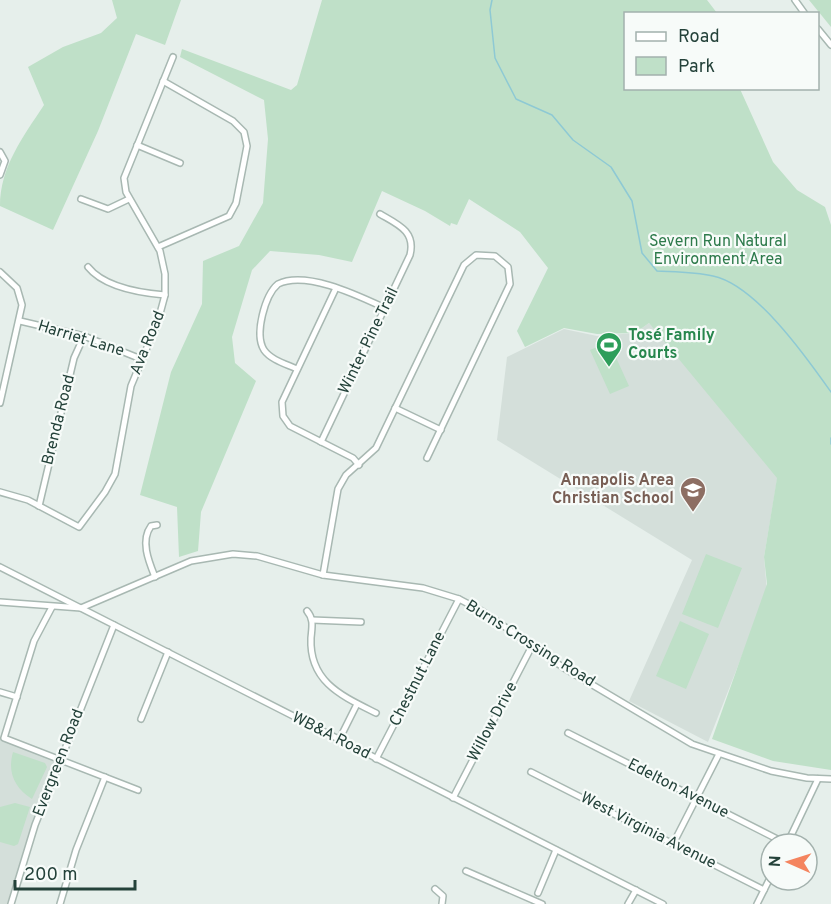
<svg xmlns="http://www.w3.org/2000/svg" width="831" height="904" font-family="Overpass,sans-serif">
<rect width="100%" height="100%" fill="#e6efeb"/>
<!-- built -->
<g fill="#d4dfda">
<polygon points="649,323 779,468 764,557 767,592 708,742 629,701 692,560 497,440 507,357 564,329 597,336 635,333"/>
<polygon points="0,739 56,762 33,821 7,904 0,904"/>
</g>
<!-- green -->
<g fill="#bfe0c8">
<path d="M112 0H181L165 45 136 34 98 131 53 230 0 206C0 167 23 137 44 105L28 67 63 47 101 33 117 18Z"/>
<polygon points="322,0 707,0 717,13 626,14 626,88 740,89 773,162 797,190 825,207 831,225 831,770 773,761 712,739 767,584 764,557 777,478 649,323 635,333 597,334 564,328 525,347 517,331 548,268 520,232 469,199 457,225 451,223 450,226 425,211 382,191 352,262 319,255 270,251 252,270 232,337 235,363 256,381 201,512 198,551 179,557 177,507 140,495 171,372 202,304 203,261 239,246 263,203 268,139 264,100 180,57 182,49 291,90 297,85"/>
<polygon points="809,0 831,0 831,27"/>
<polygon points="609,342 629,386 610,394 590,350"/>
<polygon points="706,554 742,568 718,628 682,614"/>
<polygon points="680,621 709,634 686,689 656,676"/>
<path d="M13 752 45 763 47 767 32 799C15 788 7 773 13 752Z"/>
<polygon points="15,803 30,807 18,844 14,846 0,842 0,807"/>
</g>
<g fill="none" stroke-linecap="round" stroke-linejoin="round">
<!-- stream -->
<g stroke="#8ec9d4" stroke-width="1.5">
<path d="M492 0 490 10 495 58 516 99 552 115 573 140 611 167 632 201 642 253 657 271C676 272 695 272 713 276 756 285 807 358 831 392"/>
<polyline points="831,438 831,444"/>
</g>
<!-- minor casing -->
<g stroke="#a8b8b2" stroke-width="8">
<g id="minor">
<polyline points="795,0 805,14"/>
<polyline points="818,29 831,45"/>
<polyline points="137,145 180,163"/>
<polyline points="0,152 5,161 0,175"/>
<polyline points="81,199 108,209 129,199"/>
<polyline points="158,247 229,216 236,203 247,146 244,132 233,121 163,81"/>
<path d="M88 267C104 287 141 293 165 295"/>
<polyline points="0,272 17,288 22,305 0,403"/>
<polyline points="336,288 282,402 283,416 290,426 353,458 359,465"/>
<polyline points="20,321 84,336 141,359"/>
<path d="M297 369C286 364 271 360 264 350 254 334 265 295 278 284 306 270 359 296 385 308"/>
<polyline points="395,408 441,430"/>
<path d="M321 442 410 255C416 231 397 224 380 214"/>
<polyline points="0,492 28,500 79,527 105,492 115,474 131,386 158,321 165,295 165,274 160,251 126,192 124,178 173,57"/>
<polyline points="39,506 74,358 84,336"/>
<polyline points="0,567 663,904"/>
<polyline points="323,575 338,489 346,475 376,448 464,265 476,255 495,256 508,267 510,284 427,458"/>
<path d="M155 577C149 562 140 541 151 526L157 525"/>
<polyline points="0,602 81,608 191,561 233,554 257,556 323,575 423,588 459,599 482,611 564,668 692,744 771,771 807,778 831,779"/>
<polyline points="52,607 34,641 4,738 138,790"/>
<path d="M307 611C314 619 312 627 311 638 309 682 342 696 376 713"/>
<polyline points="312,620 361,622"/>
<polyline points="0,692 17,697"/>
<polyline points="141,719 168,652"/>
<polyline points="568,733 787,844"/>
<polyline points="339,740 357,704"/>
<polyline points="376,759 459,599"/>
<polyline points="531,772 764,890"/>
<polyline points="453,798 532,646"/>
<polyline points="673,844 719,754"/>
<polyline points="787,844 818,779"/>
<polyline points="466,871 542,904"/>
<polyline points="435,889 443,896 442,904"/>
<polyline points="538,893 556,850"/>
<polyline points="11,904 35,825 114,625"/>
<polyline points="60,904 76,850 105,777"/>
<polyline points="628,904 636,890"/>
<polyline points="757,904 771,876"/>
</g>
</g>
<!-- minor -->
<use href="#minor" stroke="#fff" stroke-width="5"/>
</g>
<!-- icons -->
<defs>
<g id="stadium-pin" transform="scale(1.35)"><path d="M0 17L-7.5 6A9.5 9.5 0 1 1 7.5 6Z" fill="#2e9e5b" stroke="#f7fbf9"/><path d="M0-5a6.5 5 0 1 0 0 10a6.5 5 0 1 0 0-10ZM-3.5-1.8h7v3.6h-7Z" fill="#fff"/></g>
<g id="school-pin" transform="scale(1.35)"><path d="M0 17L-7.5 6A9.5 9.5 0 1 1 7.5 6Z" fill="#8d6e63" stroke="#f7fbf9"/><path d="M0-5L7-2L0 1L-7-2ZM-4 1L0 2.5L4 1V4Q0 6-4 4Z" fill="#fff"/></g>
</defs>
<g fill-rule="evenodd">
<use href="#stadium-pin" x="609" y="345"/>
<use href="#school-pin" x="693" y="490"/>
</g>
<g text-anchor="middle" dominant-baseline="central" stroke-width="4.5" stroke-linejoin="round" paint-order="stroke">
<!-- park labels -->
<g font-size="16" fill="#2d7a4b" stroke="#f7fbf9">
<text x="718" y="242">Severn Run Natural<tspan x="718" dy="18">Environment Area</tspan></text>
</g>
<!-- leisure labels -->
<g font-size="16" font-weight="bold" fill="#27864d" stroke="#f7fbf9" text-anchor="start">
<text x="628" y="336">Tosé Family<tspan x="628" dy="18">Courts</tspan></text>
</g>
<!-- street labels -->
<g font-size="16" fill="#24423a" stroke="#f7fbf9">
<text transform="translate(81 339) rotate(17)">Harriet Lane</text>
<text transform="translate(369 341) rotate(-64)">Winter Pine Trail</text>
<text transform="translate(148 343) rotate(-68)">Ava Road</text>
<text transform="translate(59 420) rotate(-76)">Brenda Road</text>
<text transform="translate(530 644) rotate(32)">Burns Crossing Road</text>
<text transform="translate(418 679) rotate(-63)">Chestnut Lane</text>
<text transform="translate(493 722) rotate(-62)">Willow Drive</text>
<text transform="translate(331 736) rotate(27)">WB&amp;A Road</text>
<text transform="translate(59 763) rotate(-69)">Evergreen Road</text>
<text transform="translate(678 789) rotate(27)">Edelton Avenue</text>
<text transform="translate(648 831) rotate(27)">West Virginia Avenue</text>
</g>
<!-- education labels -->
<g font-size="16" font-weight="bold" fill="#785e54" stroke="#f7fbf9" text-anchor="end">
<text x="674" y="481">Annapolis Area<tspan x="674" dy="18">Christian School</tspan></text>
</g>
</g>
<!-- legend -->
<rect x="624" y="12" width="195" height="78" fill="#f7fbf9" stroke="#a3b1ad" stroke-width="1.5"/>
<rect x="636" y="32" width="30" height="9" fill="#ffffff" stroke="#a3b1ad" stroke-width="1.5"/>
<text x="678" y="42" font-size="18" fill="#24423a">Road</text>
<rect x="636" y="57" width="30" height="18" fill="#bfe0c8" stroke="#a3b1ad" stroke-width="1.5"/>
<text x="678" y="72" font-size="18" fill="#24423a">Park</text>
<!-- north arrow -->
<g transform="translate(789 862) rotate(273)"><circle r="28" fill="#f7fbf9" stroke="#a3b1ad" stroke-width="1.5"/>
<path d="M0-4.5L10 22L0 15L-10 22Z" fill="#f4845f"/>
<text y="-9" font-size="16" font-weight="bold" text-anchor="middle" fill="#24423a">N</text>
</g>
<!-- scale -->
<path d="M15 880v9h120v-9" fill="none" stroke="#24423a" stroke-width="3"/>
<text x="24" y="880" font-size="18" fill="#24423a" stroke="#f7fbf9" stroke-width="4.5" paint-order="stroke">200 m</text>
</svg>
